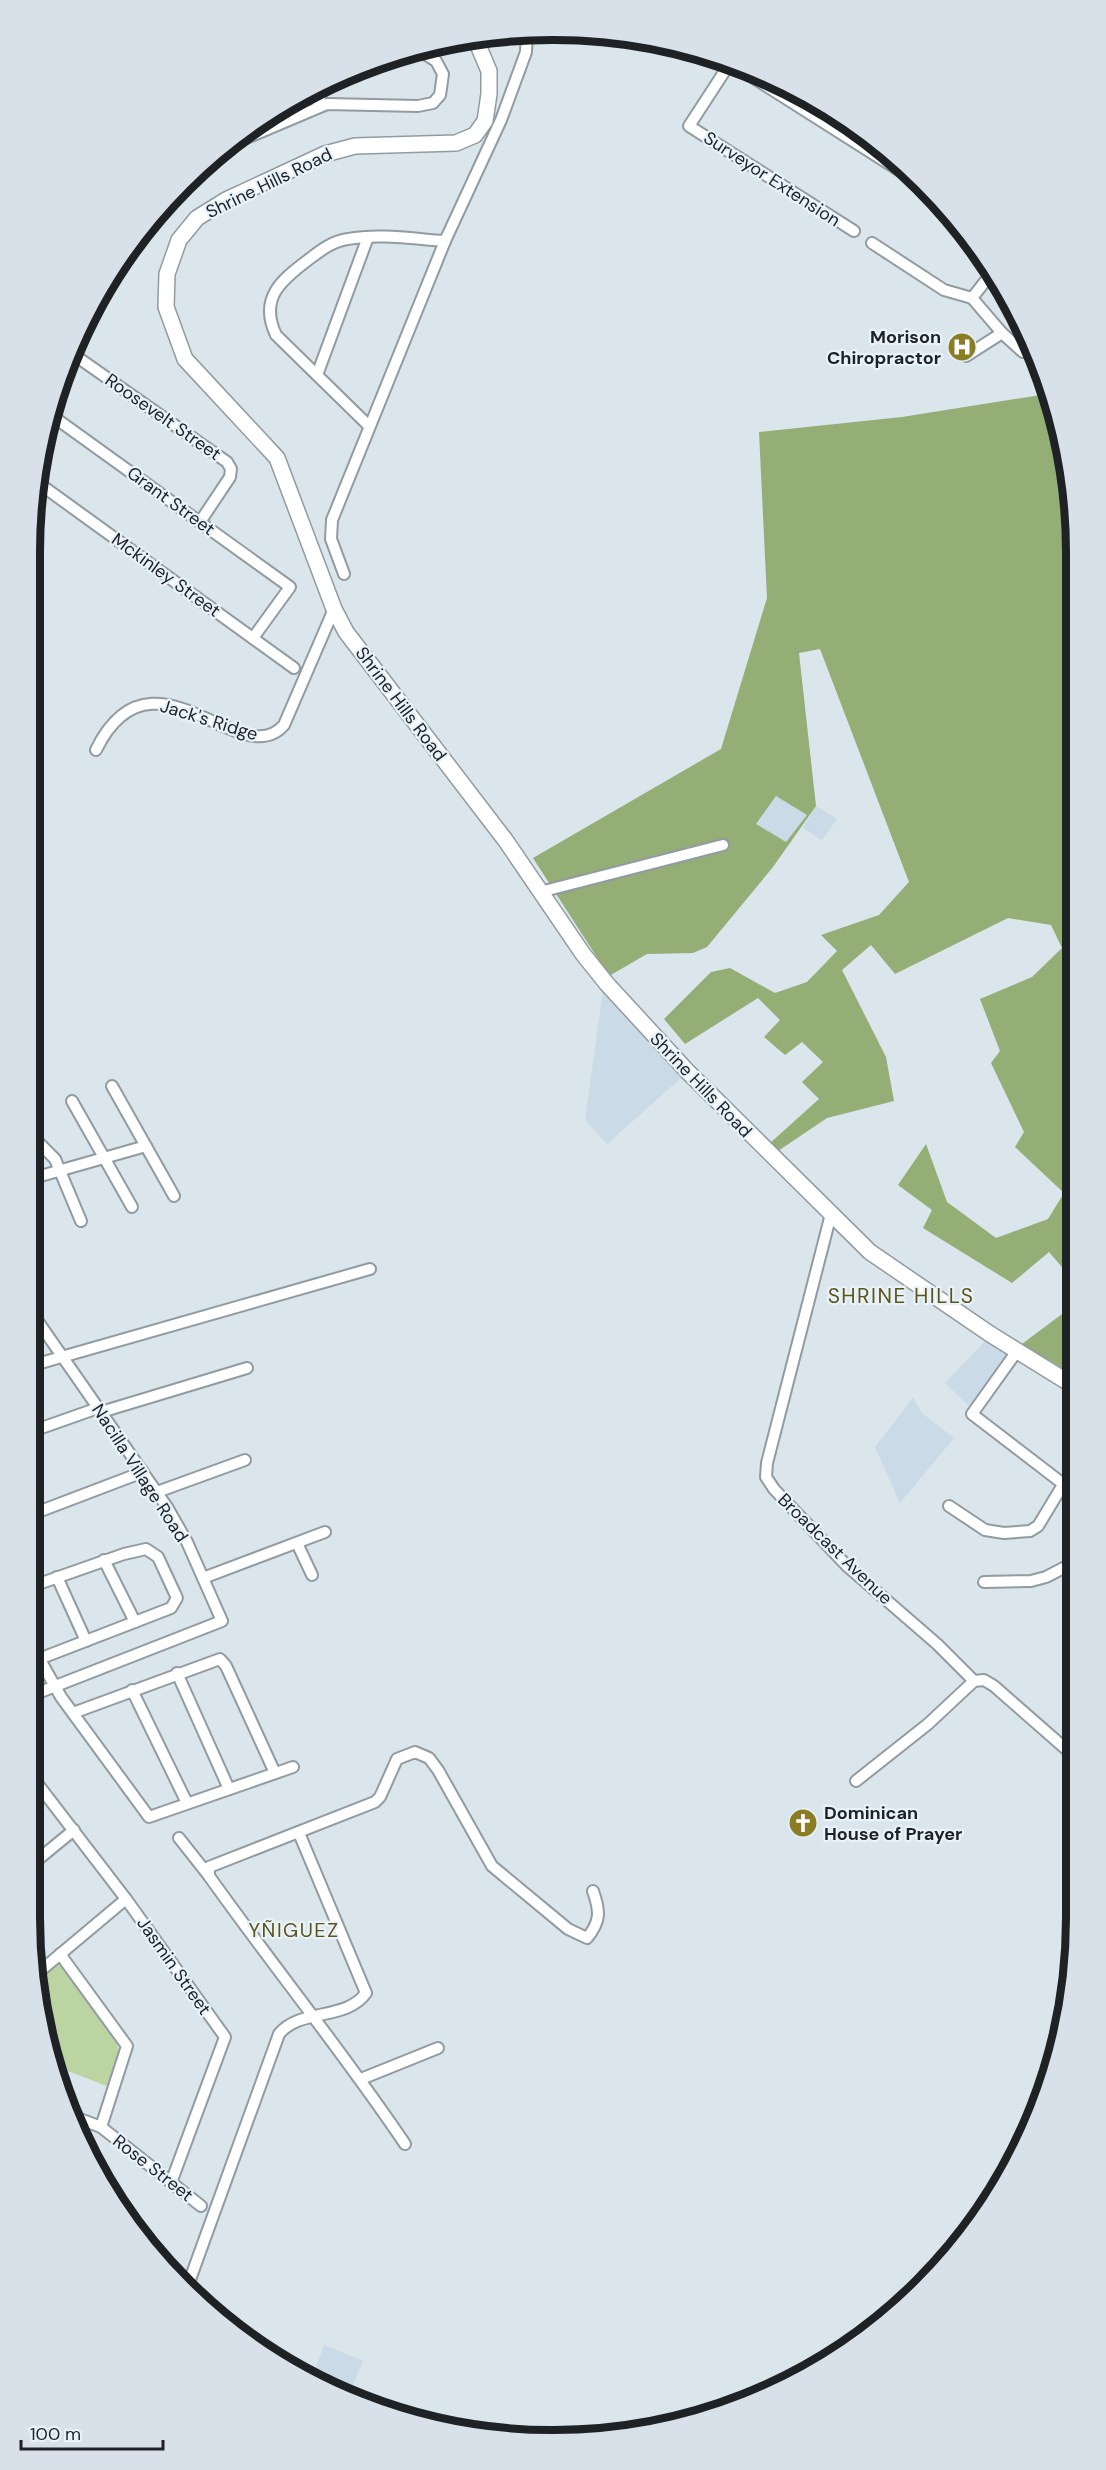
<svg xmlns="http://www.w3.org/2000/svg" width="1106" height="2470" font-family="'DM Sans',sans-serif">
<rect width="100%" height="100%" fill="#dae5ec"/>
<!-- built -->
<g fill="#cadbe7">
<polygon points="776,796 807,815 786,842 755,824"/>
<polygon points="816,806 837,819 822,840 803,828"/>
<polygon points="603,990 682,1077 607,1144 585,1120"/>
<polygon points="990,1336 1014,1352 973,1410 945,1383"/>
<polygon points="913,1398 922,1413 954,1438 900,1503 875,1447"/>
<polygon points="324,2345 363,2361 350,2392 312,2378"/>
</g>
<!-- green -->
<polygon fill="#bcd4a1" points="59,1963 117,2040 119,2057 107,2086 55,2066 40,1978"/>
<!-- forest -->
<g fill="#94ae75" fill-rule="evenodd">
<path d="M1047 394 1071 484 1074 1281 1049 1252 1012 1283 923 1228 932 1210 898 1185 926 1144 947 1202 996 1238 1048 1219 1064 1193 1015 1147 1024 1132 991 1063 1000 1051 980 999 1032 977 1062 948 1051 925 1008 918 895 974 871 945 842 970 886 1057 894 1101 827 1118 778 1151 769 1144 819 1099 802 1082 823 1062 802 1042 785 1055 764 1037 780 1020 758 998 685 1044 664 1019 711 972 730 968 775 993 807 982 837 951 821 935 879 915 909 882 820 649 799 653 816 806 773 867 707 947 693 953 647 954 609 976 533 858 721 749 767 598 759 432 902 417ZM776 796 807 815 786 842 756 824Z"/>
<polygon points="1074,1305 1074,1375 1022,1344"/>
</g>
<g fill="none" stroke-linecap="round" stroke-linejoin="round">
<!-- street casing -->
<g stroke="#919ba2" stroke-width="14">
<g id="street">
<polyline points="730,63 689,126 854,231"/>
<polyline points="730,63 913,179"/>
<polyline points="317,107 324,85"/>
<polyline points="230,145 327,104 418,106 433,103 440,95 443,74 436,61 419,50"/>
<polyline points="872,243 944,290 972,298"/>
<polyline points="972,298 1002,333 1023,352"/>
<polyline points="972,298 991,274"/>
<polyline points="70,352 227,462 231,469 230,477 200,522"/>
<polyline points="966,356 1002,333"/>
<polyline points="317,375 368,237"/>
<polyline points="51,415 290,587 253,638"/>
<path d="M369 426 276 335C259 299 280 281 308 260 320 251 332 241 348 239 379 233 414 239 445 241"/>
<polyline points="37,482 294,668"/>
<polyline points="344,574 331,539 332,520 445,241 501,120 526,52 527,33"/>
<path d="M96 750C152 636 241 775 284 725L334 609"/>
<polyline points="540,892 723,845"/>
<polyline points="112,1086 174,1196"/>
<polyline points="72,1101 132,1207"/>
<polyline points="30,1134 55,1159 81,1221"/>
<polyline points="30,1179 146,1146"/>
<polyline points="831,1214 767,1463 766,1477 774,1489 847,1566 937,1644 974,1681"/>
<polyline points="1017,1351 972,1414 1075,1493"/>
<polyline points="30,1366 370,1269"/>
<polyline points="101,1412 247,1368"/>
<polyline points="30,1432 98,1408"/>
<polyline points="157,1492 245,1460"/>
<polyline points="949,1506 985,1530 1004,1533 1030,1531 1038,1526 1064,1483"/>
<polyline points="30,1515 143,1472"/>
<polyline points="297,1543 312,1575"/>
<polyline points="104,1560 135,1622"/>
<polyline points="57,1577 86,1641"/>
<polyline points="203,1578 325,1532"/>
<polyline points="984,1582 1031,1581 1046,1577 1075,1562"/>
<polyline points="30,1587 124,1554 146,1549 158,1557 177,1598 171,1608 39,1659"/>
<polyline points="30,1642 61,1697 149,1817 293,1767"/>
<polyline points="177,1673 229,1789"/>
<polyline points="132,1690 187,1803"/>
<polyline points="30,1696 222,1621 187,1542 167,1507 30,1310"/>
<polyline points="73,1713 220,1659 226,1666 275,1773"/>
<polyline points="30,1774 126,1899 225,2037 172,2180"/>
<polyline points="856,1781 928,1724 974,1681 984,1680 994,1686 1075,1757"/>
<polyline points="179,1838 209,1876"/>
<polyline points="30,1866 74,1830"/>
<polyline points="60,1954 127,2046 101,2127"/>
<polyline points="39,1972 126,1899"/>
<polyline points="361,2079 438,2048"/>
<polyline points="72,2116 101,2127 201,2206"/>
<path d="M405 2144C343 2052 273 1966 209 1876V1867L375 1802 380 1797 397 1759 415 1752 429 1758 438 1770 492 1866 568 1929 587 1938C601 1921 600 1911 593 1891"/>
<path d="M188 2285 279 2034C300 2008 346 2021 366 1993L299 1833"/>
</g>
</g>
<!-- secondary casing -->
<g stroke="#919ba2" stroke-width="18">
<polyline id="secondary" points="475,38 489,71 489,94 485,121 475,135 456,143 355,146 325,154 226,200 197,218 179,240 167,274 166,307 185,359 277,458 334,609 346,632 506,841 583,954 607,984 688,1072 870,1252 990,1334 1074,1386"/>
</g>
<!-- street -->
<use href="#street" stroke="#fff" stroke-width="10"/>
<!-- secondary -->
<use href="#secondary" stroke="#fff" stroke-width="15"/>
</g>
<!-- icons -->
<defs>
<g id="hospital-disc" transform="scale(1.5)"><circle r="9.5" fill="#8a7d23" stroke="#e8f2fa"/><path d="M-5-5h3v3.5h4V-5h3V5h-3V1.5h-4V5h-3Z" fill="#fff"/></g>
<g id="church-disc" transform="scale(1.5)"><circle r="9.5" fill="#8a7d23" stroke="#e8f2fa"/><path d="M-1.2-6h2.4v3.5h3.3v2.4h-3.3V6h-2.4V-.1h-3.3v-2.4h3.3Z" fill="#fff"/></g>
</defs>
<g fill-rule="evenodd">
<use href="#hospital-disc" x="962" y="347"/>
<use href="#church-disc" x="803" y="1823"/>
</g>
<g text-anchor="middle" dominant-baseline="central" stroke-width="4.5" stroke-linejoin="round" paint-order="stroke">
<!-- street labels -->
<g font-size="18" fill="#1e2225" stroke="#e8f2fa">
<text transform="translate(772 179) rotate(33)">Surveyor Extension</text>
<text transform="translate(269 183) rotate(-26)">Shrine Hills Road</text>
<text transform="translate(163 417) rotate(35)">Roosevelt Street</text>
<text transform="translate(171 501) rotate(36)">Grant Street</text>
<text transform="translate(166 575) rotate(36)">Mckinley Street</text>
<text transform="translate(401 704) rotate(53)">Shrine Hills Road</text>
<text transform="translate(209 720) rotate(17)">Jack's Ridge</text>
<text transform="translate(701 1085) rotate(46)">Shrine Hills Road</text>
<text transform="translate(140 1473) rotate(57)">Nacilla Village Road</text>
<text transform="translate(835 1549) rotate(44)">Broadcast Avenue</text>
<text transform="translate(174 1966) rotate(55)">Jasmin Street</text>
<text transform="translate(153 2168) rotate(38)">Rose Street</text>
</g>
<!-- poi labels -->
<g font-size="18" font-weight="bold" fill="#1e2225" stroke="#e8f2fa" text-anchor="end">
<text x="941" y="337">Morison<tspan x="941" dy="21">Chiropractor</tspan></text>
<text x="824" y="1813" text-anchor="start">Dominican<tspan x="824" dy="21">House of Prayer</tspan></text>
</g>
<!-- neighbourhood labels -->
<g font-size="20" letter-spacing="1.5" fill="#5d5416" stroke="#e8f2fa">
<text x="294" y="1930">YÑIGUEZ</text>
</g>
<!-- quarter labels -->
<g font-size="21" letter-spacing="1.5" fill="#5d5416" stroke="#e8f2fa">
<text x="901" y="1296">SHRINE HILLS</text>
</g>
</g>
<!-- crop -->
<path d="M0 0H1106V2470H0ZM552 40H554A512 512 0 0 1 1066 552V1918A512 512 0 0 1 554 2430H552A512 512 0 0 1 40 1918V552A512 512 0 0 1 552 40Z" fill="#d8e1e9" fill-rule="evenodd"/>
<path fill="none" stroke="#1e2225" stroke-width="8" d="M552 40H554A512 512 0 0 1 1066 552V1918A512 512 0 0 1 554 2430H552A512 512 0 0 1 40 1918V552A512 512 0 0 1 552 40Z"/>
<!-- scale -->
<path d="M21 2440v9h142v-9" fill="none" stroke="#1e2225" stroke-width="3"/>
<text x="30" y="2440" font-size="18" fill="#1e2225" stroke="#e8f2fa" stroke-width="4.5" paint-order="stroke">100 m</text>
</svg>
